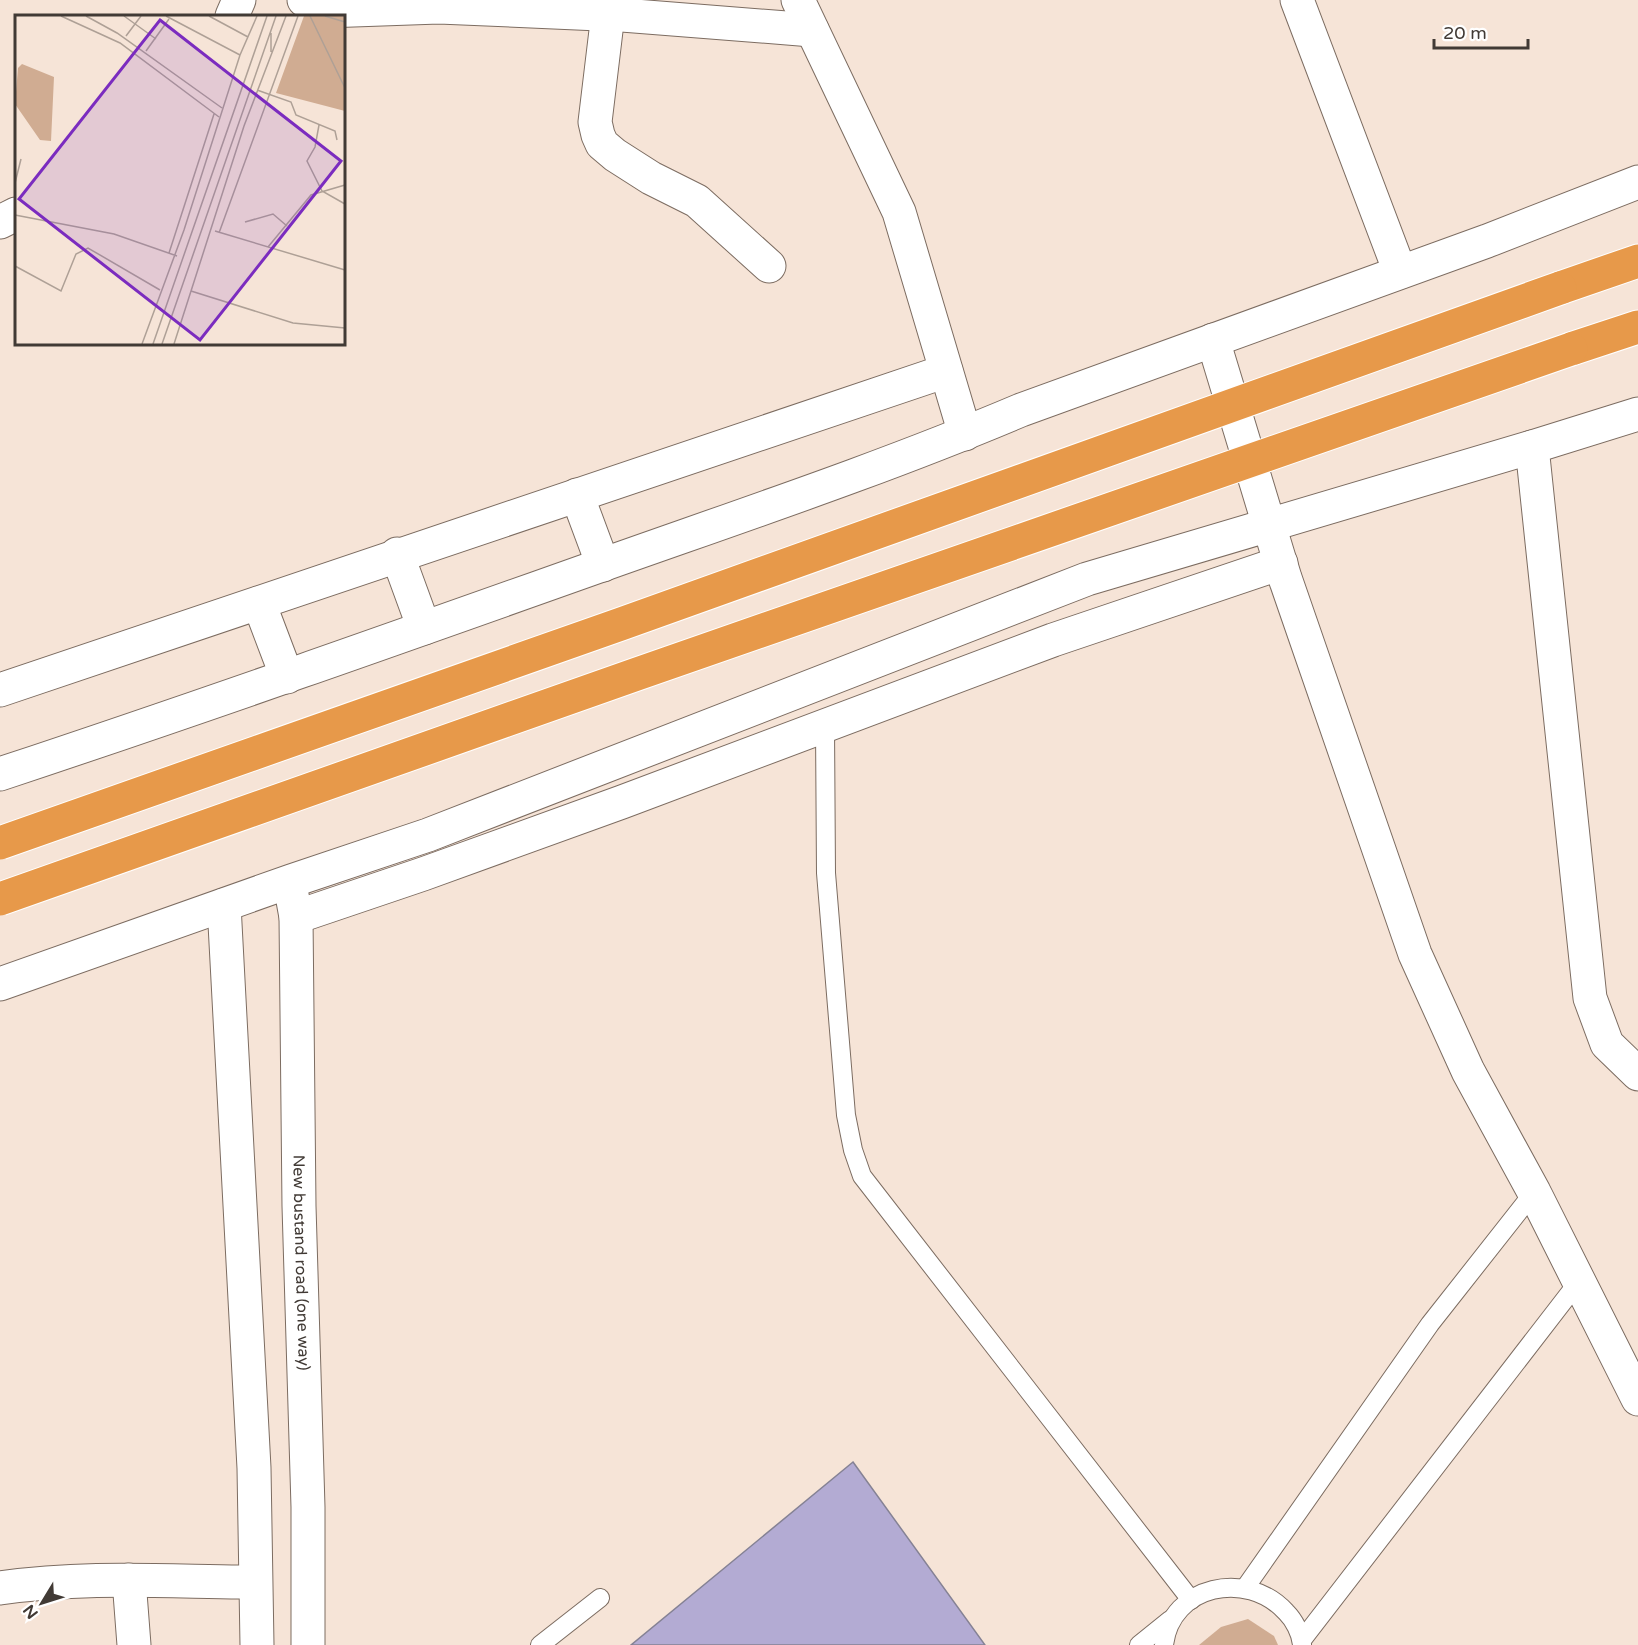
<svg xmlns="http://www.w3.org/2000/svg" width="1638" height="1645" font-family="'Varela Round',sans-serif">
<rect width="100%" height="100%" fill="#f6e4d7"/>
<!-- green -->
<polygon fill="#d0ac92" points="1248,1619 1274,1636 1278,1645 1199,1645 1221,1627"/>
<!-- building -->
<polygon fill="#b3abd3" stroke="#858294" stroke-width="1.5" points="853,1462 985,1645 631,1645"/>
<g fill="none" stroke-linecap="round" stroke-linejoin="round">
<!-- lane casing -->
<g stroke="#7c6c61" stroke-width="20">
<g id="lane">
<polyline points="825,727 826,873 846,1115 853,1150 862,1176 1191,1600"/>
<polyline points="1245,1588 1430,1324 1534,1192"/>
<polyline points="1302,1640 1579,1281"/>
<polyline points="540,1645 600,1598"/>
<polyline points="1139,1645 1170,1620"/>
<path d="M1164 1645C1171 1585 1247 1569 1286 1612 1294 1620 1301 1633 1302 1645"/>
</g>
</g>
<!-- street casing -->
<g stroke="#7c6c61" stroke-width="35">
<g id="street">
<polyline points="304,0 325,11 439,7 622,15 812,30"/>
<polyline points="798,0 899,212 965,434"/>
<polyline points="1297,0 1400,272"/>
<polyline points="608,14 595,122 598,135 602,144 615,155 651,178 697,201 769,266"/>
<polyline points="232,16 239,0"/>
<polyline points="0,222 16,214"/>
<polyline points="1213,340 1285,578 1415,954 1468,1071 1534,1192 1638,1399"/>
<polyline points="1532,447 1590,998 1607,1044 1638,1074"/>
<polyline points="577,495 603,565"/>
<polyline points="397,554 424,628"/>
<polyline points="259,603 287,677"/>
<polyline points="0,690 946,371"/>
<path id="s1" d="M292 895 296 917 299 1206 308 1507V1645"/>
<polyline points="224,905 254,1468 257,1645"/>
<polyline points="296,917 423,874 622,802 1053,640 1281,563"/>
<polyline points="129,1580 134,1645"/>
<path d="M0 1588C79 1576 160 1581 240 1582"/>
</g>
</g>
<!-- secondary casing -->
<g stroke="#7c6c61" stroke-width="35">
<g id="secondary">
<path d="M0 774C202 707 402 636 602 565 743 515 884 468 1021 410L1487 241 1638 182"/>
<polyline points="0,984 291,881 428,835 1087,579 1532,447 1638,414"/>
</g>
</g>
<!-- highway casing -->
<g stroke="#fff" stroke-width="35">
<g id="highway">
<polyline points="1560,288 1638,261"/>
<polyline points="1571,349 1638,327"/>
</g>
</g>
<!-- lane -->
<use href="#lane" stroke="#fff" stroke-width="18"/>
<!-- street -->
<use href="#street" stroke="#fff" stroke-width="33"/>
<!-- secondary -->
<use href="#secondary" stroke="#fff" stroke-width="33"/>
<!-- highway -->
<use href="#highway" stroke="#e7994a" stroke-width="33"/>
<!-- highway-bridge casing -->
<g stroke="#fff" stroke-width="35" stroke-linecap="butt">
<g id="highway-bridge">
<polyline points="0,843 621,624 1560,288"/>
<polyline points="0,899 637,674 1571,349"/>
</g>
</g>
<!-- highway-bridge -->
<use href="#highway-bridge" stroke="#e7994a" stroke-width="33"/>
</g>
<g text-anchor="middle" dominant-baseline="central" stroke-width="4.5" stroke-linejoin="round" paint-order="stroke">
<!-- street labels -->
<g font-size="16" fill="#413a35" stroke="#fff">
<text stroke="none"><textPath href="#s1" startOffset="368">New bustand road (one way)</textPath></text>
</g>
</g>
<!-- overview -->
<g transform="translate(15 15)">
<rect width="330" height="330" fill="#f6e4d7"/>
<path d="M289 1H330V96L261 78ZM7 49 39 62 36 126 25 125 0 89 3 53Z" fill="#d0ac92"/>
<path fill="none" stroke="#aea096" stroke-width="1.5" d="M46 1 105 28 204 102M71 1 102 18 207 93M109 1 141 24M151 1 225 40M194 1 233 22M295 1 330 73M310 1 330 7M111 21 126 1M131 36 154 4M256 37V18M242 75 276 87 281 100 320 116 322 125M304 110 300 132 292 146 307 176 330 189M0 168 6 144M0 200 99 219 162 241M230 207 258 199 272 211M200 216 330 255M204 218 283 1M253 232 296 180 330 170M154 238 199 99M0 251 46 276 61 239 73 233 145 275M176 276 278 308 330 313M127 329 169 215 225 40 242 1M138 329 252 1M147 329 261 1M159 329 229 111 271 1"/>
<path fill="#7b2cbf" fill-opacity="0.15" stroke="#7b2cbf" stroke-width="3" d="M145 5 326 146 185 325 4 184Z"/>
<rect width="330" height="330" fill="none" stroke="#413a35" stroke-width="3"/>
</g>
<!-- north arrow -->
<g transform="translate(42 1603) rotate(232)" stroke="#ffffff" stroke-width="4.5" paint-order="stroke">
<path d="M0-4.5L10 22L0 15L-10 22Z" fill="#413a35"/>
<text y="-9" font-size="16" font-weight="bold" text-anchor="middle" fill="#413a35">N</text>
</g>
<!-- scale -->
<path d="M1434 39v9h94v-9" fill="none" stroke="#413a35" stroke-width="3"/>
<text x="1443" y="39" font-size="18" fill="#413a35" stroke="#ffffff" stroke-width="4.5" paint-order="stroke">20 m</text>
</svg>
